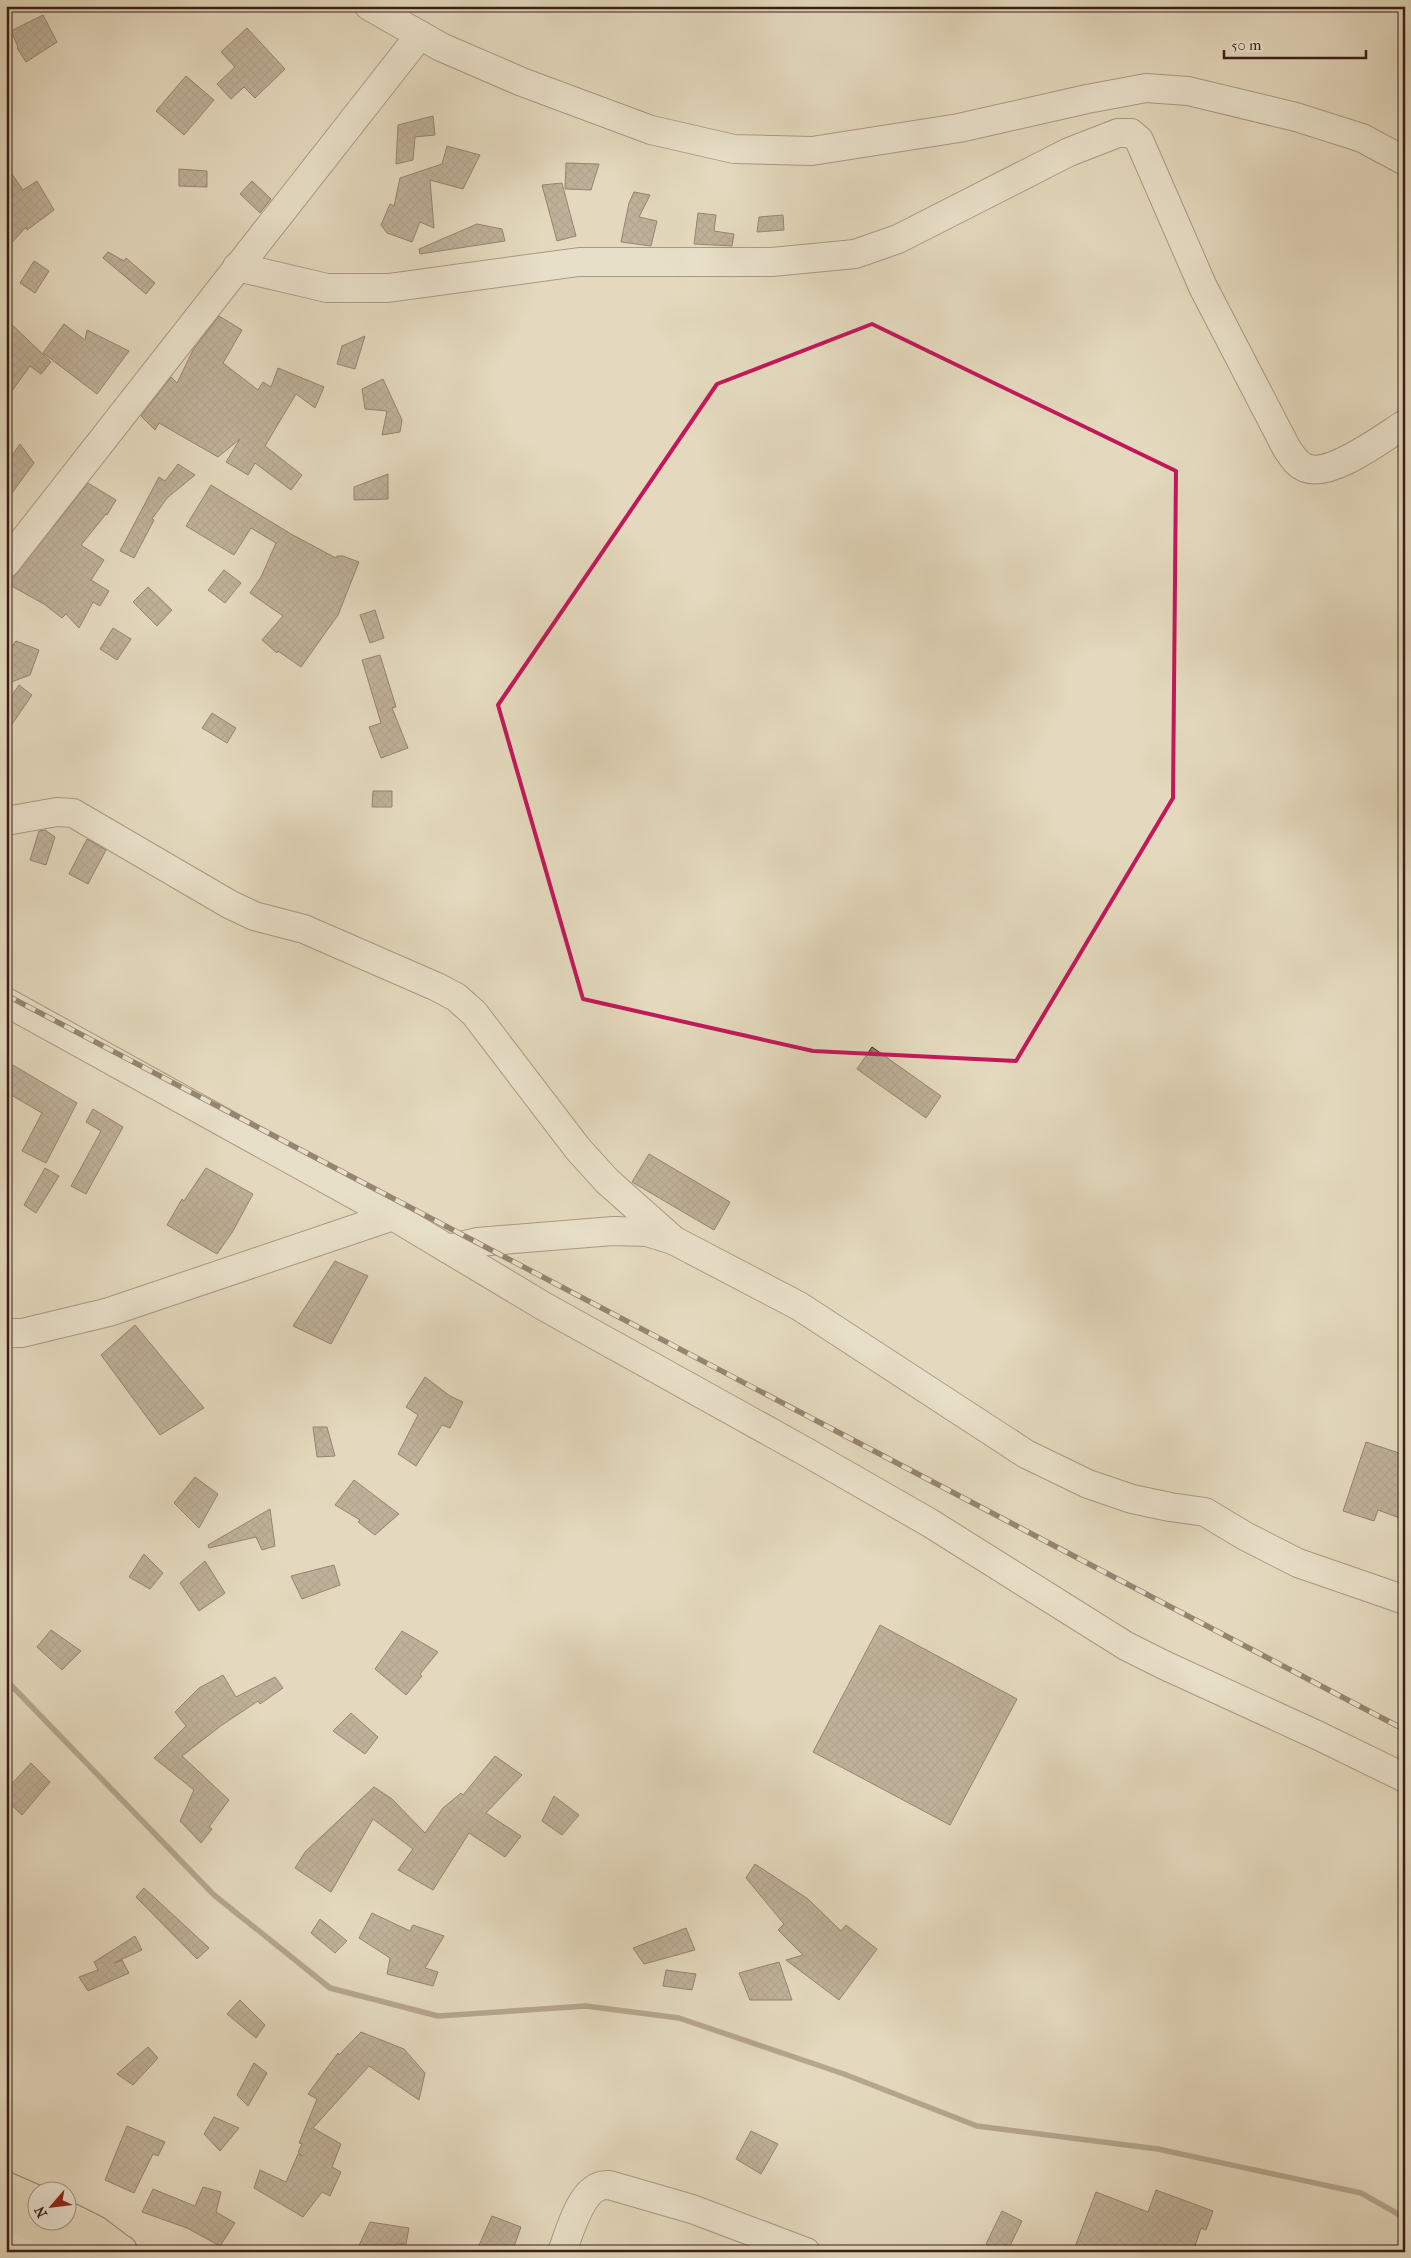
<svg xmlns="http://www.w3.org/2000/svg" width="1411" height="2258" font-family="'IM FELL French Canon',serif">
<defs>
<pattern id="building-cross-hatch" width="8" height="8" patternUnits="userSpaceOnUse" patternTransform="scale(1.25)"><rect width="8" height="8" fill="#92806d"/><path d="M0 0l8 8M0 8l8-8" fill="none" stroke="#786858"/></pattern>
</defs>
<rect width="100%" height="100%" fill="#e4d9be"/>
<filter id="stains"><feTurbulence type="fractalNoise" baseFrequency=".004" numOctaves="4"/><feColorMatrix values="0 0 0 0 .2 0 0 0 0 .09 0 0 0 0 .02 0 0 0 .5 -.17"/></filter>
<radialGradient id="worn" r=".72"><stop offset=".6" stop-color="#630" stop-opacity="0"/><stop offset="1" stop-color="#630" stop-opacity=".3"/></radialGradient>
<g fill="none" stroke-linecap="round" stroke-linejoin="round">
<!-- stream -->
<polyline stroke="#7d6958" stroke-width="5.5" points="6,1680 214,1895 330,1988 438,2016 586,2006 679,2018 844,2074 977,2126 1158,2149 1361,2193 1405,2218"/>
</g>
<!-- building -->
<g fill="url(#building-cross-hatch)" stroke="#391f15">
<polygon points="43,15 57,42 26,62 17,48 18,47 11,31"/>
<polygon points="247,28 285,69 255,98 244,87 231,99 217,84 235,67 221,52"/>
<polygon points="186,76 214,100 184,135 156,111"/>
<polygon points="433,116 435,135 415,137 413,160 396,164 398,125"/>
<polygon points="447,146 480,155 463,189 430,180 434,228 420,222 412,242 387,233 381,225 390,204 394,206 400,178 442,164"/>
<polygon points="566,163 599,164 591,190 565,189"/>
<polygon points="6,166 23,190 37,181 54,210 27,230 26,227 6,249"/>
<polygon points="179,169 207,171 207,187 179,186"/>
<polygon points="252,181 271,199 260,213 240,194"/>
<polygon points="562,183 576,236 557,241 542,185"/>
<polygon points="634,192 650,195 639,217 657,221 651,246 621,242 629,203"/>
<polygon points="698,213 716,215 714,231 734,234 732,246 694,244"/>
<polygon points="783,215 784,230 757,232 759,217"/>
<polygon points="477,224 502,229 505,241 420,254 419,249"/>
<polygon points="108,252 124,261 126,258 155,283 146,294 103,258"/>
<polygon points="34,261 49,271 35,293 20,283"/>
<polygon points="219,316 242,330 223,363 258,390 263,382 271,387 278,368 324,387 315,408 296,394 265,446 302,475 291,490 255,463 248,475 226,462 240,439 218,457 159,423 155,430 141,416 171,377 177,383 193,350"/>
<polygon points="6,319 51,362 41,374 30,366 6,399"/>
<polygon points="64,324 85,340 87,330 129,351 97,394 43,353"/>
<polygon points="365,336 355,369 337,364 342,346"/>
<polygon points="383,379 402,420 400,432 382,435 387,411 365,409 362,389"/>
<polygon points="20,444 34,463 6,501 6,464"/>
<polygon points="178,464 195,475 167,498 152,519 154,520 134,558 120,551 159,477 165,481"/>
<polygon points="388,474 388,499 354,500 354,487"/>
<polygon points="88,483 116,500 107,515 106,514 81,545 104,560 91,580 109,591 100,606 93,602 79,628 66,614 62,618 44,604 8,584"/>
<polygon points="211,485 291,534 336,558 337,556 343,556 359,562 338,615 301,667 278,651 277,653 262,640 283,616 250,593 261,577 276,543 251,528 234,555 186,526"/>
<polygon points="224,570 241,583 225,603 208,590"/>
<polygon points="148,587 172,610 157,626 133,602"/>
<polygon points="375,610 384,638 370,643 360,615"/>
<polygon points="113,628 131,639 117,660 100,649"/>
<polygon points="16,641 39,650 30,675 6,684 6,655"/>
<polygon points="380,655 396,707 392,708 408,748 381,758 369,727 381,723 362,660"/>
<polygon points="19,685 32,695 6,733 6,704"/>
<polygon points="212,713 236,728 227,743 202,728"/>
<polygon points="373,791 392,791 392,807 372,807"/>
<polygon points="45,830 55,837 46,865 30,860 39,831"/>
<polygon points="87,839 106,850 88,884 69,874"/>
<polygon points="872,1047 941,1096 926,1118 857,1069"/>
<polygon points="6,1061 77,1103 46,1163 22,1151 42,1113 6,1092"/>
<polygon points="93,1109 123,1127 86,1194 71,1186 101,1131 86,1122"/>
<polygon points="649,1154 730,1202 714,1230 632,1182"/>
<polygon points="45,1168 59,1176 36,1213 24,1205"/>
<polygon points="206,1168 253,1194 233,1231 217,1254 167,1225 182,1199 184,1201"/>
<polygon points="335,1261 368,1276 331,1344 293,1326"/>
<polygon points="135,1325 204,1408 160,1435 101,1355"/>
<polygon points="425,1377 450,1396 463,1402 450,1428 442,1425 416,1466 398,1454 418,1415 406,1407"/>
<polygon points="313,1427 327,1427 335,1456 317,1457"/>
<polygon points="1366,1442 1405,1455 1405,1520 1378,1510 1374,1521 1343,1511"/>
<polygon points="195,1477 218,1494 199,1528 174,1503"/>
<polygon points="354,1480 399,1514 375,1535 358,1522 360,1520 335,1505"/>
<polygon points="270,1509 275,1546 262,1550 256,1537 209,1548 208,1545"/>
<polygon points="144,1554 163,1573 150,1589 129,1577"/>
<polygon points="205,1561 225,1593 199,1611 180,1583"/>
<polygon points="334,1565 340,1585 302,1599 291,1576"/>
<polygon points="880,1625 1017,1699 950,1825 813,1752"/>
<polygon points="51,1630 81,1651 62,1670 37,1647"/>
<polygon points="402,1631 438,1652 420,1674 422,1676 406,1695 375,1669"/>
<polygon points="223,1675 236,1697 275,1677 283,1688 260,1704 258,1701 222,1725 182,1756 229,1800 209,1827 212,1829 201,1843 180,1821 194,1790 154,1758 186,1726 175,1712 199,1688"/>
<polygon points="351,1713 378,1737 365,1754 333,1731"/>
<polygon points="495,1756 522,1775 486,1813 521,1836 505,1857 469,1833 433,1890 398,1870 413,1849 373,1819 331,1892 295,1868 305,1852 374,1787 392,1799 425,1833 443,1808 461,1793 463,1795"/>
<polygon points="31,1763 50,1782 22,1815 6,1800 6,1790"/>
<polygon points="554,1796 579,1815 562,1835 542,1821"/>
<polygon points="755,1864 808,1899 841,1931 846,1925 877,1949 839,2000 786,1960 803,1955 778,1930 784,1924 746,1878"/>
<polygon points="144,1888 209,1948 197,1959 136,1897"/>
<polygon points="372,1913 410,1931 413,1925 444,1936 425,1968 438,1972 433,1986 387,1974 390,1958 359,1938"/>
<polygon points="320,1919 347,1941 335,1953 311,1933"/>
<polygon points="686,1928 695,1950 644,1964 633,1948"/>
<polygon points="135,1936 142,1950 114,1963 122,1960 129,1973 88,1991 79,1977 98,1970 94,1962"/>
<polygon points="779,1962 792,2000 750,2000 739,1973"/>
<polygon points="666,1970 696,1974 692,1990 663,1986"/>
<polygon points="240,2000 265,2025 256,2038 227,2014"/>
<polygon points="361,2032 404,2049 425,2073 419,2100 369,2066 313,2128 341,2144 332,2167 341,2172 330,2196 322,2192 303,2217 254,2188 260,2170 286,2182 298,2154 302,2156 298,2152 302,2144 299,2143 317,2099 308,2094 338,2053 339,2055"/>
<polygon points="148,2047 158,2058 133,2085 117,2074"/>
<polygon points="254,2063 267,2073 248,2106 237,2095"/>
<polygon points="214,2117 239,2128 220,2151 204,2134"/>
<polygon points="127,2126 165,2142 158,2156 153,2154 134,2193 105,2180"/>
<polygon points="751,2131 778,2144 761,2174 736,2159"/>
<polygon points="203,2187 221,2192 216,2212 235,2223 220,2246 187,2228 142,2212 153,2189 195,2206"/>
<polygon points="1156,2190 1213,2211 1206,2230 1201,2228 1193,2252 1073,2252 1096,2192 1148,2212"/>
<polygon points="1002,2211 1022,2221 1007,2252 1000,2252 986,2244"/>
<polygon points="492,2216 521,2227 512,2252 476,2252"/>
<polygon points="370,2222 409,2228 406,2244 396,2244 392,2252 356,2252"/>
</g>
<g fill="none" stroke-linecap="round" stroke-linejoin="round">
<!-- minor casing -->
<g stroke="#644e3f" stroke-width="30">
<g id="minor">
<polyline points="369,6 441,47 522,82 651,130 734,149 812,151 959,128 1087,99 1146,88 1188,91 1296,117 1362,138 1405,161"/>
<path d="M237 267 327 288H388L579 262H772L855 254 898 239 1069 152 1118 133H1131L1139 140 1203 287 1287 449C1293 457 1296 464 1306 468 1331 478 1384 437 1405 424"/>
<polyline points="6,563 420,35"/>
<polyline points="6,821 57,812 73,813 229,904 254,916 304,929 437,987 456,997 474,1013 578,1149 607,1181 670,1237"/>
<polyline points="6,1002 393,1216 545,1307 808,1453 930,1523 1126,1646 1164,1665 1319,1736 1405,1778"/>
<polyline points="448,1249 477,1242 613,1231 647,1232 673,1240 799,1306 1026,1454 1088,1484 1132,1499 1170,1507 1205,1512 1245,1536 1298,1563 1405,1600"/>
<polyline points="6,1333 22,1333 109,1312 393,1216"/>
<polyline points="18,2252 26,2198"/>
<polyline points="41,2252 47,2220"/>
<path d="M562 2252C569 2234 579 2195 598 2187 601 2185 606 2185 609 2185L692 2209 806 2252"/>
</g>
</g>
<!-- major casing -->
<g stroke="#391f15" stroke-width="30">
<g id="major">
<polyline points="6,2186 38,2200"/>
<polyline points="6,2215 74,2244 123,2250"/>
<polyline points="68,2216 96,2230 121,2249"/>
</g>
</g>
<!-- minor -->
<use href="#minor" stroke="#ede6d5" stroke-width="28"/>
<!-- major -->
<use href="#major" stroke="#e4d9be" stroke-width="28"/>
<!-- rail casing -->
<g stroke="#391f15" stroke-width="5.5">
<polyline id="rail" points="6,995 1405,1730"/>
</g>
<!-- rail -->
<use href="#rail" stroke="#ede6d5" stroke-width="4" stroke-dasharray="11" stroke-linecap="butt"/>
</g>
<!-- marked area -->
<path d="M0 0H1411V2258H0ZM872 324 1176 471 1173 798 1016 1061 813 1051 583 999 498 705 717 384Z" fill="#e4d9be" fill-opacity=".55" fill-rule="evenodd"/>
<path fill="none" stroke="#c2185b" stroke-width="4" stroke-linejoin="round" d="M872 324 1176 471 1173 798 1016 1061 813 1051 583 999 498 705 717 384Z"/>
<!-- margin -->
<rect width="1411" height="2258" fill="none" stroke="#e4d9be" stroke-width="25"/>
<rect x="8" y="8" width="1396" height="2243" fill="none" stroke="#391f15" stroke-width="2.5"/>
<rect x="12" y="12" width="1386" height="2233" fill="none" stroke="#391f15"/>
<!-- north arrow -->
<g transform="translate(52 2206) rotate(242)"><circle r="24" fill="#ede6d5" stroke="#a59688"/>
<path d="M0-4L9 19L0 12L-9 19Z" fill="#8f2418"/>
<text y="-8" font-size="14" font-weight="bold" text-anchor="middle" fill="#391f15">N</text>
</g>
<!-- scale -->
<path d="M1224 50v8h142v-8" fill="none" stroke="#391f15" stroke-width="2.5"/>
<text x="1231" y="50" font-size="15" fill="#391f15" stroke="#ede6d5" stroke-width="4" paint-order="stroke">50 m</text>
<rect width="100%" height="100%" filter="url(#stains)"/>
<rect width="100%" height="100%" fill="url(#worn)"/>
</svg>
